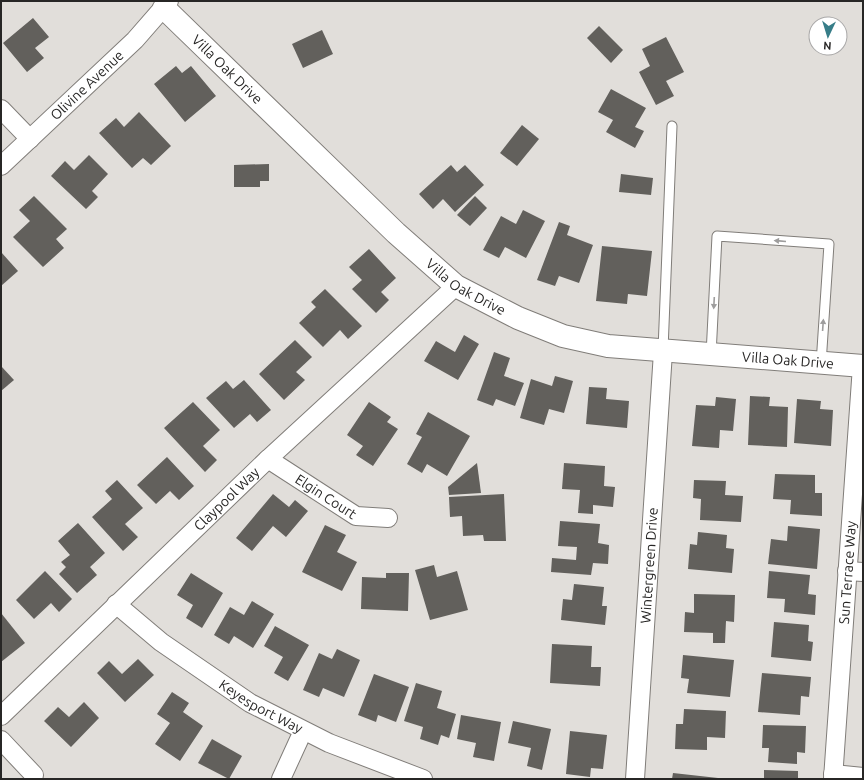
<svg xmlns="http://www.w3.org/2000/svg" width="864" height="780" font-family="Ubuntu,sans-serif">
<rect width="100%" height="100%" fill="#e1deda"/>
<!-- building -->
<g fill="#62605c">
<polygon points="33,18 49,37 35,48 44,58 27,72 3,43"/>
<polygon points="599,26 623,50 611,63 587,38"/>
<polygon points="322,30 333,54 303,68 292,44"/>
<polygon points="666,37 684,72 666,81 674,96 656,105 639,72 650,66 642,49"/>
<polygon points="176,66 182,73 191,66 216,96 185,122 154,84"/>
<polygon points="611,89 646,108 635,127 644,131 635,148 606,132 613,120 598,112"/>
<polygon points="139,112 171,146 151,165 143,158 132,168 99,133 116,118 124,127"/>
<polygon points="522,125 539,139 517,166 500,153"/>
<polygon points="89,155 108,174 92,191 98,197 86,209 51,176 65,161 74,170"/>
<polygon points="269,164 269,181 260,181 260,187 234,187 234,165"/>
<polygon points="451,165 457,172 465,165 484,185 455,212 443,199 433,209 419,194"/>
<polygon points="621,174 653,178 651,195 619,192"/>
<polygon points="34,196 67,229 56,239 64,248 43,267 13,237 30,221 19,210"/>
<polygon points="475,196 487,208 470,226 457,215"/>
<polygon points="523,210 545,221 526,258 505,247 499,258 483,250 501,216 516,224"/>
<polygon points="559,222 570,226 567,235 593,245 579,283 559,276 555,286 537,280"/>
<polygon points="602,246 652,251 647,296 628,294 627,304 596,301"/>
<polygon points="369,249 396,278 381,292 389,300 376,313 352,289 362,280 349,267"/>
<polygon points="1,252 18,271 1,286"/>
<polygon points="325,289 362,326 348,339 340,330 323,347 299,323 316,307 311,302"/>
<polygon points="464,335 479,344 458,380 424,361 436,341 455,352"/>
<polygon points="295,340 312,357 296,372 305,380 284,400 259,374"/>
<polygon points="494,352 510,358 504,376 524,383 515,406 496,399 493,406 477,400"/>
<polygon points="1,366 14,380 1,391"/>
<polygon points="555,376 573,381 564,413 549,409 544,425 520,418 531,379 552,386"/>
<polygon points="244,380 271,410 257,422 250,414 234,428 206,398 226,381 233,389"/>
<polygon points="589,387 607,388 606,399 629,401 627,428 586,424"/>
<polygon points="750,396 770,397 769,406 788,407 787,447 748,445"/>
<polygon points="716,397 736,399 733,431 720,430 719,448 692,446 696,405 715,406"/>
<polygon points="797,399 821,401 820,409 833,410 831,446 794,443"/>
<polygon points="193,402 220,430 203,446 217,460 205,472 164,428"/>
<polygon points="369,402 391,417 387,422 398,429 373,466 356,455 363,446 347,435"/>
<polygon points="428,412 470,436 447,476 427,464 422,473 407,464 422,437 416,434"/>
<polygon points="167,457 194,486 179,500 170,491 156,504 137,485"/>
<polygon points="477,463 481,493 449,495 448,487"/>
<polygon points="564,463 605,466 604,486 615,487 613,507 593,505 593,514 578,513 580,490 562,489"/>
<polygon points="775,474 815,475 815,493 822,493 822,516 790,514 791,500 773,499"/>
<polygon points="117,480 143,508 125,524 138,537 123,551 92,517 112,499 105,491"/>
<polygon points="694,480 726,481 725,495 743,496 741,522 700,520 701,499 693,498"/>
<polygon points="273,494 289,507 295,500 308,511 286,537 273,526 252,551 236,538"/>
<polygon points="504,494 506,541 484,541 483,535 463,536 462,516 450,517 449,497"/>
<polygon points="560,521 600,524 598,543 609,545 608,564 593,563 591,575 551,572 552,558 576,560 577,547 558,546"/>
<polygon points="78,523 105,553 90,567 97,575 77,593 59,574 66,567 61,562 70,555 58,541"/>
<polygon points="325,525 346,535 337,552 357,562 342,591 302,572"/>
<polygon points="788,526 820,529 817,569 768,564 771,539 787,541"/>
<polygon points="698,532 727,535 726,548 734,549 732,573 688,569 690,544 697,545"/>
<polygon points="434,565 437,577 457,571 468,610 430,620 415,570"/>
<polygon points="45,571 72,599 59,612 51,603 34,619 16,600"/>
<polygon points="769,571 810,575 808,594 816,595 815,615 784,612 785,599 767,598"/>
<polygon points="191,573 223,593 202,628 186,618 193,605 177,595"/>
<polygon points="386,573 409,573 408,611 361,609 362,577 386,578"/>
<polygon points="574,584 604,587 602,606 607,606 605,625 561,620 563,599 572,600"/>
<polygon points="694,594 735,595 734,622 726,621 725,643 713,643 713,633 684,632 685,612 694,613"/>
<polygon points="252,601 274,614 253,648 234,636 229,644 214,635 230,607 244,615"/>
<polygon points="1,613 25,643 1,662"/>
<polygon points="774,622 809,625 808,641 813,642 811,661 771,657"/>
<polygon points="275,626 309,645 288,681 274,673 283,657 264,646"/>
<polygon points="552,644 592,646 591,667 601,667 600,686 550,683"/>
<polygon points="337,649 360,660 344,697 323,688 319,697 303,690 319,653 332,659"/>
<polygon points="683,655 734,660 730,697 687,693 689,679 681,678"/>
<polygon points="138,659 154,675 125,702 97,673 109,661 122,674"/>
<polygon points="762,673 811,677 809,697 801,696 800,715 758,712"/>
<polygon points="374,674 409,687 396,722 378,715 376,722 358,715"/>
<polygon points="416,683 442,691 437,708 456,714 449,738 441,735 438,745 420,739 423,727 404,721"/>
<polygon points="172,692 189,703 183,712 203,726 180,761 155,744 170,723 157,714"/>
<polygon points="84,702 99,718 71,747 44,721 58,707 69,717"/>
<polygon points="684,709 726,711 725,738 707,737 707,750 675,749 676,724 683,724"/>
<polygon points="461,715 501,722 494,761 473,757 476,743 457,739"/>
<polygon points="513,721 551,729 542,770 527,766 531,748 508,743"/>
<polygon points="763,725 806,726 805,753 797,752 797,764 768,762 769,748 762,748"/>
<polygon points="570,731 607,735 603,769 591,768 590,777 566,774"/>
<polygon points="212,739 242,756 229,779 198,763"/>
<polygon points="764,770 798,771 798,779 764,779"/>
<polygon points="673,773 718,778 718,779 672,779"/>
</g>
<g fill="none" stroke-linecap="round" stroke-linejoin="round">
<!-- service casing -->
<g stroke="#807d79" stroke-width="11">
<g id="service">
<polyline points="663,350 672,126"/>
<polyline points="711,355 717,236 829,244 821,364"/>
</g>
</g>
<!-- minor casing -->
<g stroke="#807d79" stroke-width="20">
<g id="minor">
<polyline points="1,109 30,139"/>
<path id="s1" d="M1 166 135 40 169 1"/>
<path id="s2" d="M268 459 356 516 388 518"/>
<polyline points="847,571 863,572"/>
<path id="s3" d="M116 604 161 642 250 703 329 743 423 779"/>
<path id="s4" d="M1 716 268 459 456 286"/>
<polyline points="1,740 34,775"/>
<polyline points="833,774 863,777"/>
<polyline points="281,779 303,731"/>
<path id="s5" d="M635 779 663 352"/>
<path id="s6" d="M833 779 862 366"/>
</g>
</g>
<!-- tertiary casing -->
<g stroke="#807d79" stroke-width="24">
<g id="tertiary">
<path id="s7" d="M164 8 396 233 456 286 485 301 518 318 563 336 608 346 863 366"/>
</g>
</g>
<!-- service -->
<use href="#service" stroke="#fff" stroke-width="9"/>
<!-- minor -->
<use href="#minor" stroke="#fff" stroke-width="18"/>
<!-- tertiary -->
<use href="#tertiary" stroke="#fff" stroke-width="22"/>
</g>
<!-- one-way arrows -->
<defs><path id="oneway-solid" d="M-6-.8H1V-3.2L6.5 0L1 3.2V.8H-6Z"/></defs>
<g fill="#9e9d9d">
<use href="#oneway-solid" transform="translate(780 241) rotate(-175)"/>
<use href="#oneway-solid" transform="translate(714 303) rotate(93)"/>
<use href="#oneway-solid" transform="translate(823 325) rotate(-86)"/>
</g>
<g text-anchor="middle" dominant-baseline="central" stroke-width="4" stroke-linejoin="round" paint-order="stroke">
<!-- street labels -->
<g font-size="14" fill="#272625" stroke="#fff">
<text stroke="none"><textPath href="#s7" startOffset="88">Villa Oak Drive</textPath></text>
<text stroke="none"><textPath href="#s1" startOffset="118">Olivine Avenue</textPath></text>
<text stroke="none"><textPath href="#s7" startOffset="412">Villa Oak Drive</textPath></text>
<text stroke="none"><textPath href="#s7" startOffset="748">Villa Oak Drive</textPath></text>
<text stroke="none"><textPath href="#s2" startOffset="69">Elgin Court</textPath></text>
<text stroke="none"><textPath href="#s4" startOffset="313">Claypool Way</textPath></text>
<text stroke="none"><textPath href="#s5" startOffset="214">Wintergreen Drive</textPath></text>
<text stroke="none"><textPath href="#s6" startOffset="207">Sun Terrace Way</textPath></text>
<text stroke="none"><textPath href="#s3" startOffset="178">Keyesport Way</textPath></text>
</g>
</g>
<!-- border -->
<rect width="864" height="780" fill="none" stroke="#272625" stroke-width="4"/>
<!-- north arrow -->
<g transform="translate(828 36) rotate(184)"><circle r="19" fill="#ffffff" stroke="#a9a8a8"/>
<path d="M0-3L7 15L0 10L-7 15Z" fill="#377d88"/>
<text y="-6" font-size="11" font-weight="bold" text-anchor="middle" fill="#272625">N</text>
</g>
</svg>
